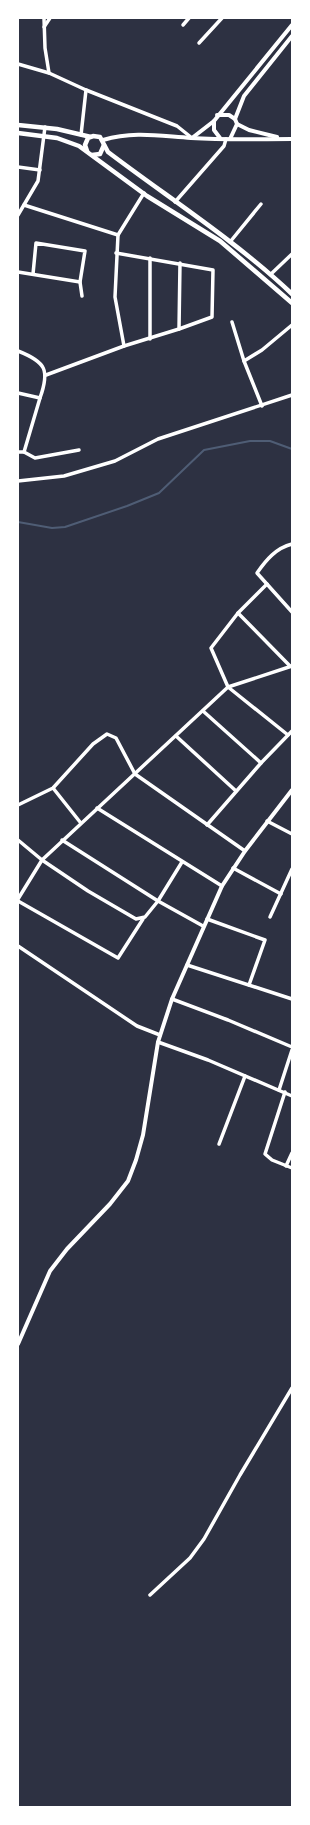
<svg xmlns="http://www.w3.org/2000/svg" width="310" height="1825" font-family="Raleway,sans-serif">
<rect width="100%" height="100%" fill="#2d3142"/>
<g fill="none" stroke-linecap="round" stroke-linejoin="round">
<!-- stream -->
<polyline stroke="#4f5d75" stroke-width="2" points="18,522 52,528 65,527 127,506 159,493 204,450 250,441 270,441 292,449"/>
<!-- minor -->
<g stroke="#fff" stroke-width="3.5">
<polyline points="44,18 45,48 49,73"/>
<polyline points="183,25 189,18"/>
<polyline points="44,27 50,18"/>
<polyline points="199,43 222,18"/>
<polyline points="18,64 49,73 86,90 177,126 192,138"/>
<polyline points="81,135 86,90"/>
<polyline points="18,167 40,170"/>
<polyline points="175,202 224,146 226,139"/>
<polyline points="24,205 118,235"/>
<polyline points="18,215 38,181 45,127"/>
<polyline points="230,242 261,204"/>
<polyline points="116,253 213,270 212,317 179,329"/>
<polyline points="18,272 80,282"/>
<polyline points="33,274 36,243 85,251 80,282 82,296"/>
<polyline points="271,274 292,254"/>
<polyline points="232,322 244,361 262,406"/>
<polyline points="150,339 150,258"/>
<polyline points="124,346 115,297 118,235 144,193"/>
<path d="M18 351C46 362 50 370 40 398L18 393"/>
<polyline points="244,361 262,350 292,325"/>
<polyline points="46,375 124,346 179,329 180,263"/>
<polyline points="18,452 24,452 40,398"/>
<polyline points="24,452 35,458 79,450"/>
<polyline points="18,481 64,476 115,461 158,439 292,395"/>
<path d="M292 544C276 548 266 560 257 573L292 612"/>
<polyline points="267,584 238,613 211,648 228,687 288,735"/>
<polyline points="238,613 290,666"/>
<polyline points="203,711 261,763"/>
<polyline points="176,736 236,791"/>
<polyline points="53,788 80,822"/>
<polyline points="18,805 53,788 93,744 107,734 116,738 135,774 245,851"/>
<polyline points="97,808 222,886"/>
<polyline points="267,821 292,834"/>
<polyline points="207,825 261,763 292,731"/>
<polyline points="18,840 42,860 88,891 136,919 145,917 158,901 182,862"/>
<polyline points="62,840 158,901 203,926"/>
<polyline points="233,868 281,894"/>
<polyline points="18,899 42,860 228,687 292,666"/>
<polyline points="18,901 118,958 143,919"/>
<polyline points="270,917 292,869"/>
<polyline points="207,919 265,940 249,985"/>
<polyline points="18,946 137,1026 160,1035"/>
<polyline points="187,965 292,999"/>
<polyline points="172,999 228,1020 292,1047"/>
<polyline points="158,1042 208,1060 292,1096"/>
<polyline points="279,1090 292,1050"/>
<polyline points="285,1092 265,1154 272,1160 292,1168"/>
<polyline points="219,1144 245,1076"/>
<polyline points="286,1166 292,1153"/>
<polyline points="150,1595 190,1558 204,1539 240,1475 292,1388"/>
</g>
<!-- tertiary -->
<g stroke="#fff" stroke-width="4">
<polyline points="217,115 229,115 235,119 237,124 230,139"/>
<polyline points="235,119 244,96 292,36"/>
<polyline points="214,121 214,130 220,138"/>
<polyline points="237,124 249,130 277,137"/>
<polyline points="192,138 214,121 292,25"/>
<path d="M103 140C134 131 159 136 191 138 225 140 258 139 292 139"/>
<polyline points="18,1344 50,1271 67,1249 110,1204 128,1181 136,1160 143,1135 158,1042 172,999 222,886 245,851 292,790"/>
</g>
<!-- secondary -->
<g stroke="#fff" stroke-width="4.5">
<polyline points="18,125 57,129 91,137"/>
<polyline points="18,133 57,138 79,146 147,196 220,241 292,303"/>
<path d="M87 151 85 145 88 138 93 136 100 137 108 152C170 199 236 241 292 294"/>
<polyline points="92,155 100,154 104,145"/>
</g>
</g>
<!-- border -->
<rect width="310" height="1825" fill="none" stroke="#ffffff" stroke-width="38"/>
</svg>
